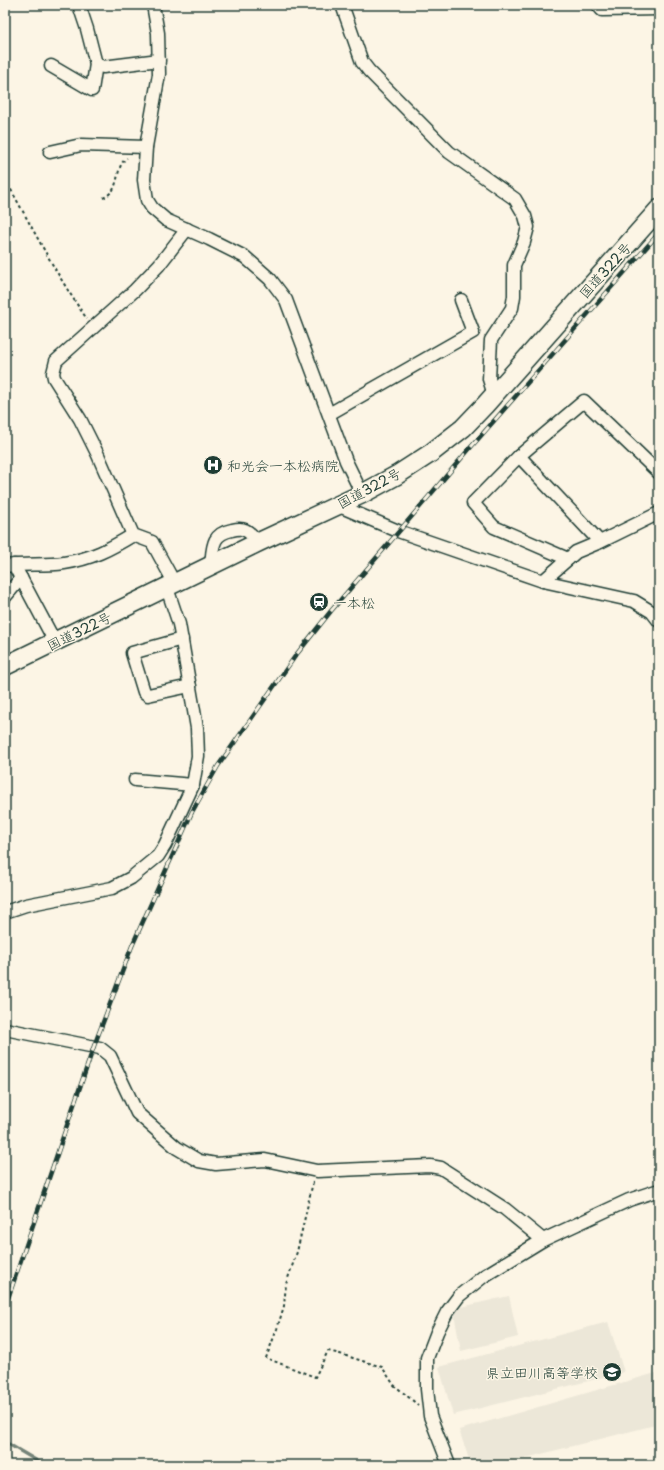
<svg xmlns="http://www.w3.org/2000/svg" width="664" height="1470" font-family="'Playpen Sans','Klee One',sans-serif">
<rect width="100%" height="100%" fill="#fcf5e5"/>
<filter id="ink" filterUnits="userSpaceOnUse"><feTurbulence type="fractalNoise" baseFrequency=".025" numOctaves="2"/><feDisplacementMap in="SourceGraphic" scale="8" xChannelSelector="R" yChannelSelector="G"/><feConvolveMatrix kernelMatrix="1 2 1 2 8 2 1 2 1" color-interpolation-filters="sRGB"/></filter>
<g filter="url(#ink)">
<!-- built -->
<g fill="#ece7d8">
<polygon points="509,1296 518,1337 461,1351 453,1309"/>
<polygon points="608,1322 624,1372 453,1415 439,1367"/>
<polygon points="659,1372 659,1424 498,1465 471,1465 459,1430"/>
</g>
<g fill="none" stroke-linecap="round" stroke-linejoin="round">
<!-- stream -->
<polyline stroke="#758479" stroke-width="3.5" points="5,1442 44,1465"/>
<!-- minor casing -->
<g stroke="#1f3d34" stroke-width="15">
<g id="minor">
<polyline points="79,5 87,29 96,64 103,67 159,60"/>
<polyline points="153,5 158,33 159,74 146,147 144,180 147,200 152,208 166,220 209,239 245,257 270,279 286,300 346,461 362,494"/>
<polyline points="342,5 362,62 369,71 449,152 515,199 525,216 528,227 524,242 514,265 514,296 512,308 491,340 489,379 494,395"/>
<polyline points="598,5 602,10 659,9"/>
<polyline points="51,66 92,90 96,64"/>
<polyline points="50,152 81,145 146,147"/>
<polyline points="329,414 473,332 461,300"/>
<polyline points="519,456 600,542"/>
<polyline points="337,505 398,531 543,581 634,601 652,612 659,621"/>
<polyline points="568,559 494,527 473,503 519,456 584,401 659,473"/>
<polyline points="14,565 55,642"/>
<path d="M5 566C25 563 45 566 64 563 91 559 110 549 133 535"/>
<path d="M211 566C213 548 211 534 232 530 236 529 241 528 245 530 250 532 255 539 259 542"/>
<polyline points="543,581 576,552 600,542 659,513"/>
<polyline points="175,584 152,542 133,535 98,455 80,419 54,378 53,373 56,361 135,290 159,265 187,229"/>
<polyline points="5,597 21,578"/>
<polyline points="182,639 132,653 144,692 148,695 190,686"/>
<polyline points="135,780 193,785"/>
<polyline points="5,912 26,905 112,888 131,878 158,856 165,845 193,785 198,756 197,728 179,624 167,588"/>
<polyline points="5,1029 100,1048 110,1056 137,1113 177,1148 199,1161 216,1164 265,1160 317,1171 430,1166 441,1168 505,1209 543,1240"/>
<polyline points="449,1465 430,1416 427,1389 427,1358 437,1332 447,1312 459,1296 484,1276 543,1240 629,1200 659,1190"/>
</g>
</g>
<!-- highway casing -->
<g stroke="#1f3d34" stroke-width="21">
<polyline id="highway" points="5,666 259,542 362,494 397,475 431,453 463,428 485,405 659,209"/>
</g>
<!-- path -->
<g stroke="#1f3d34" stroke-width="2" stroke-dasharray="3 3" stroke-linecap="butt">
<path d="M5 179C32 227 56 275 87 319"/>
<path d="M103 198C107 196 111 193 113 190 119 180 117 164 127 158"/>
<polyline points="313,1182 297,1252 286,1284 284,1306 277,1329 266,1358 315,1377 328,1351 340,1354 382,1367 394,1385 418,1405"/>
</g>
<!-- minor -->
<use href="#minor" stroke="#fcf5e5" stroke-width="12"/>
<!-- highway -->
<use href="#highway" stroke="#fcf5e5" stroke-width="18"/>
<!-- rail casing -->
<g stroke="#1f3d34" stroke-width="4.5">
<polyline id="rail" points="5,1307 94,1046 132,946 192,812 218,766 296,655 331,611 471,447 659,233"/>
</g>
<!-- rail -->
<use href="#rail" stroke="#fcf5e5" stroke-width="3" stroke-dasharray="9" stroke-linecap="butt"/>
</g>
</g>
<!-- icons -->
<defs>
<g id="hospital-disc" transform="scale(1)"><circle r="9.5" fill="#1f3d34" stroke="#fcf5e5"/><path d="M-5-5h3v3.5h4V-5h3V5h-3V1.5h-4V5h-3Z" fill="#fff"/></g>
<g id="station-disc" transform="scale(1)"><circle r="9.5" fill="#1f3d34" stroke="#fcf5e5"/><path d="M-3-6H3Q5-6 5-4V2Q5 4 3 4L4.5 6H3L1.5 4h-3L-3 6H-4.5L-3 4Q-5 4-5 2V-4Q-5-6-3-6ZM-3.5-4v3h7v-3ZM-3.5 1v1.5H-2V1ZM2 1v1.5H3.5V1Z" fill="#fff"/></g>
<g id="school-disc" transform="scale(1)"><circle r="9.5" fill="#1f3d34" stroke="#fcf5e5"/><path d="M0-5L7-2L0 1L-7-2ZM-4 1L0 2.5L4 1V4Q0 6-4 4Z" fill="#fff"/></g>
</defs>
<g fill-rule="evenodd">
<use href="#hospital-disc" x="213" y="465"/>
<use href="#station-disc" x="319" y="602"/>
<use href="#school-disc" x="612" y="1372"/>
</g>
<g text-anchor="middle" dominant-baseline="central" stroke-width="3" stroke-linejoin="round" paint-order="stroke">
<!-- street labels -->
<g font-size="14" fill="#1f3d34" stroke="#fcf5e5">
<text transform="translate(605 270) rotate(-48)">国道322号</text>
<text transform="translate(369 488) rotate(-28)">国道322号</text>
<text transform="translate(79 631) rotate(-26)">国道322号</text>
</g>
<!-- poi labels -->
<g font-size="14" fill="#1f3d34" stroke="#fcf5e5" text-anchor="start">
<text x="227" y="465">和光会一本松病院</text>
<text x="333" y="602">一本松</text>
<text x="598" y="1372" text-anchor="end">県立田川高等学校</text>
</g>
</g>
<!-- margin -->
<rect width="664" height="1470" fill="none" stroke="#fcf5e5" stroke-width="20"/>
<rect x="10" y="10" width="644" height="1450" fill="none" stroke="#1f3d34" stroke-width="1.5" filter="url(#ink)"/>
</svg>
